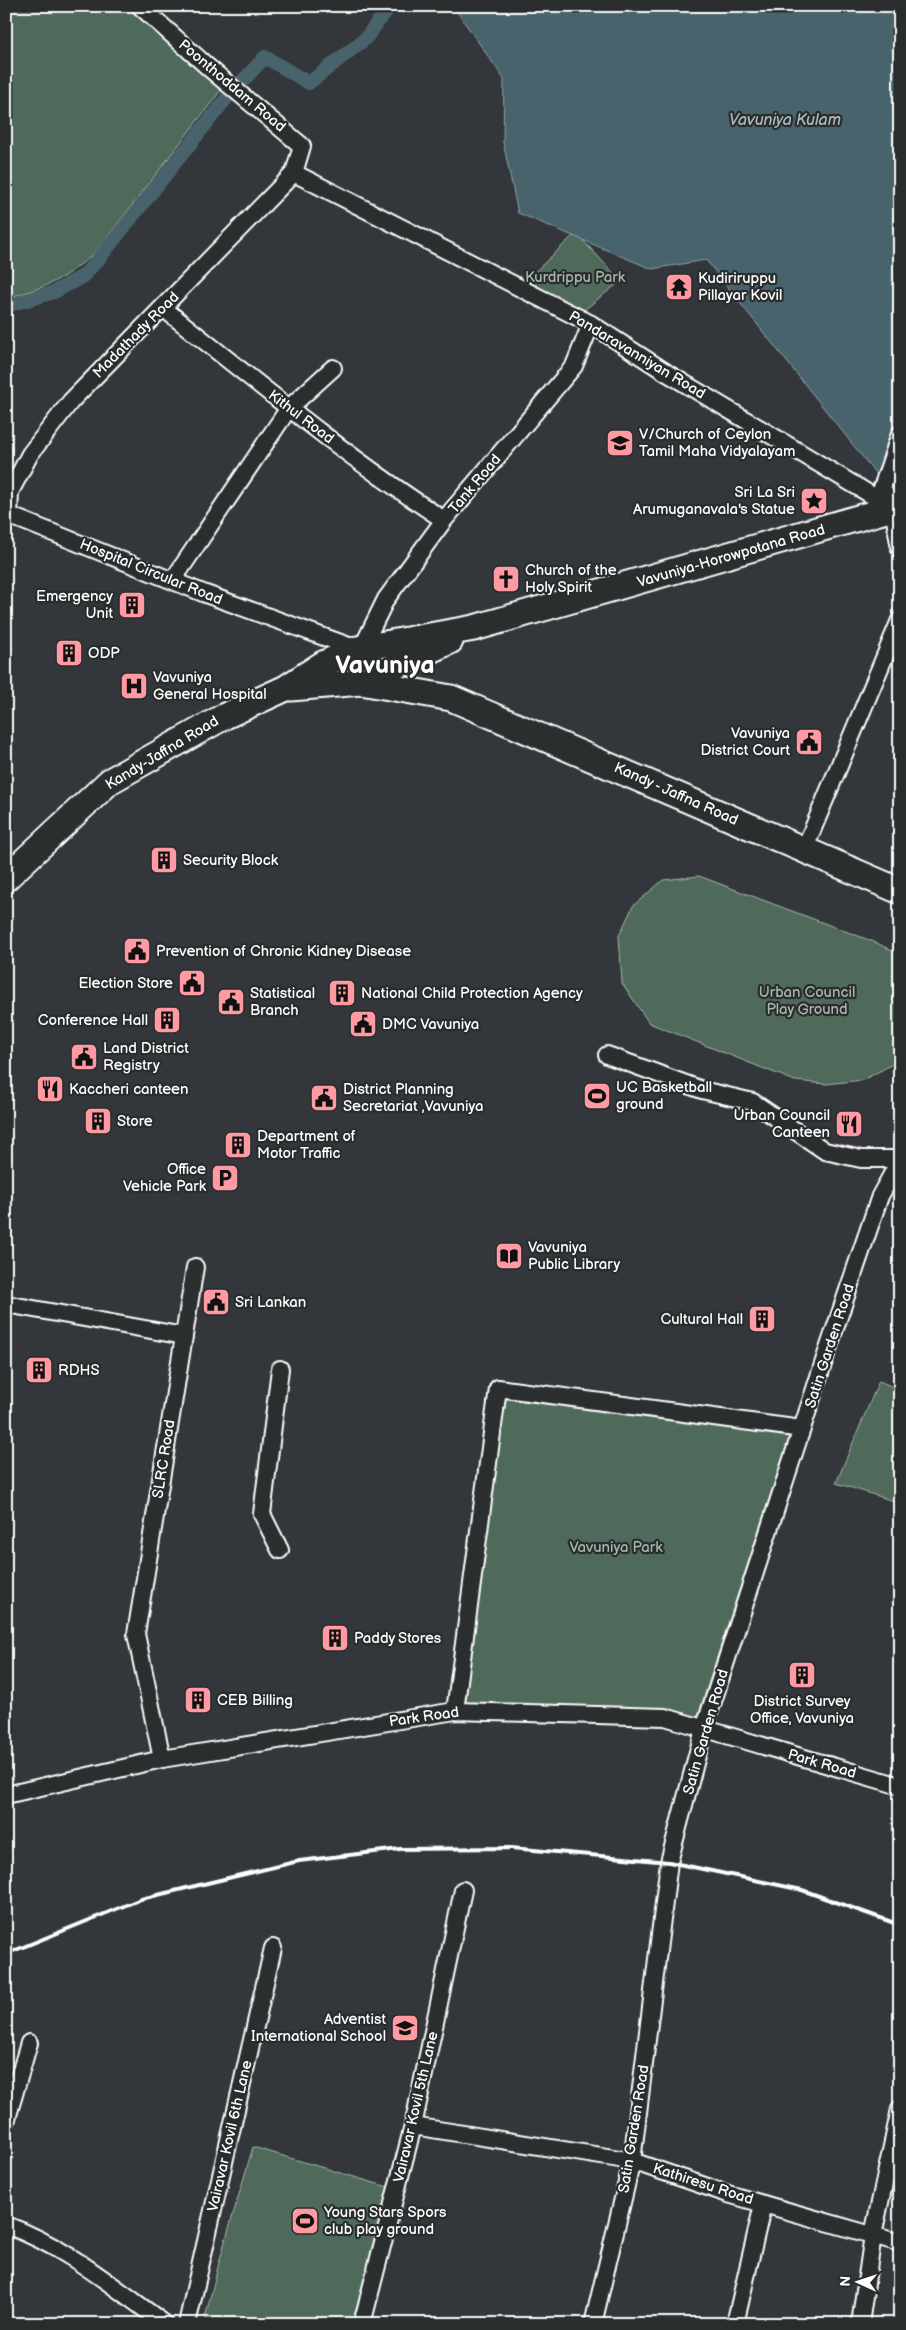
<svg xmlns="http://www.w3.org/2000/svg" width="906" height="2330" font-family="'Balsamiq Sans',sans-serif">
<rect width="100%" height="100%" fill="#33363a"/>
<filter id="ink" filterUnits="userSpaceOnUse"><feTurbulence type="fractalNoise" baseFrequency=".02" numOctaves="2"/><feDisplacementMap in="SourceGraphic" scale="10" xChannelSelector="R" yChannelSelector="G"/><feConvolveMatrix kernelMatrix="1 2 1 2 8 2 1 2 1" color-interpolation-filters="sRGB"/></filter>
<g filter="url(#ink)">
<!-- green -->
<g fill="#506b5a" stroke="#a8b5ac">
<path d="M6 6H129L222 89 96 252C63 280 48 287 6 298Z"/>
<polygon points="576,233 621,281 579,314 522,284"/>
<polygon points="699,876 877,943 900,955 900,1053 891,1065 863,1080 826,1084 795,1081 649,1023 622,983 619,936 633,906 663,880"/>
<polygon points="879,1381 900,1390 900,1503 836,1483"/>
<polygon points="504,1397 790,1435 695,1724 464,1708"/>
<polygon points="253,2147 388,2187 352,2324 212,2324 205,2318 221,2255"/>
</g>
<!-- water -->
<polygon fill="#48646d" stroke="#91a2a7" points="453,6 900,6 900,504 706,260 652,269 518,213 503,142 504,79"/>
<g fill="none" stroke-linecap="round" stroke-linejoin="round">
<!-- canal -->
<polyline stroke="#48646d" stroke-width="14" points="6,306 54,292 83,276 102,255 225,100 265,57 309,83 365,39 390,6"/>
<!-- minor casing -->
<g stroke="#fff" stroke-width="20">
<g id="minor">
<polyline points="294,173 591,324 667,373 893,508"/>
<path d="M163 308C255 381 345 456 444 520"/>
<polyline points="900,434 882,488 893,508 900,549"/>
<polyline points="6,514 203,593 357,649"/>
<polyline points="6,518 9,516 10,492 30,454 71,401 294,173 302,146 209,68 140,6"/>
<polyline points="173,580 289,408 333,368"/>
<polyline points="362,648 386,599 444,520 574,366 591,324"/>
<polyline points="804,850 900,620"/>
<polyline points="607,1055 702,1090 753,1102 825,1151 861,1159 900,1159"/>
<polyline points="6,1304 184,1336 136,1634 162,1759"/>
<polyline points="184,1336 195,1267"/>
<polyline points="280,1369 262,1514 280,1550"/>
<polyline points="455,1711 498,1388 802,1429"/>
<polyline points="6,1795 162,1759 455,1711 665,1717 900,1786"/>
<polyline points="6,2122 29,2043"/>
<polyline points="413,2126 632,2161 728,2194 900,2243"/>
<path d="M6 2225C65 2246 115 2288 165 2324"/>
<polyline points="187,2324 273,1948"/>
<polyline points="362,2324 413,2126 463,1890"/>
<polyline points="593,2324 632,2161 669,1862 704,1729 825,1358 880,1196 900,1160"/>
<polyline points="735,2324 763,2204"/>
<polyline points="860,2324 873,2235 900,2109"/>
</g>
</g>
<!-- highway casing -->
<g stroke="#fff" stroke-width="29">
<g id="highway">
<polyline points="361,682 450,641"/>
<polyline points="291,688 361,682 451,698 900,891"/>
<polyline points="6,878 110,781 225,716 286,688 323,664 357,649 474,628 893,508 900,510"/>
</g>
</g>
<!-- minor -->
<use href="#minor" stroke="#2a2d2e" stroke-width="16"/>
<!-- highway -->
<use href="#highway" stroke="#2a2d2e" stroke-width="25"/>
<!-- rail -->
<polyline stroke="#fff" stroke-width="4" points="6,1954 141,1899 299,1861 400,1849 511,1848 669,1862 802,1890 900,1925"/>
</g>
</g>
<!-- icons -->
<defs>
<g id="temple-square" transform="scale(1.4375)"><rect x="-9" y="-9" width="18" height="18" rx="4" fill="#ff9aa2" stroke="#2a2d2e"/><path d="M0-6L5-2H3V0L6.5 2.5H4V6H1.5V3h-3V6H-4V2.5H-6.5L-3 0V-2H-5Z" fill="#111"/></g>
<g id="school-square" transform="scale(1.4375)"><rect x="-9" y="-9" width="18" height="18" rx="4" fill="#ff9aa2" stroke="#2a2d2e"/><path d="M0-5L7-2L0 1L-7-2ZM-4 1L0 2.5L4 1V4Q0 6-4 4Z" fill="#111"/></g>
<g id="sight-square" transform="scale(1.4375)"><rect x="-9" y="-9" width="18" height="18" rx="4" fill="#ff9aa2" stroke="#2a2d2e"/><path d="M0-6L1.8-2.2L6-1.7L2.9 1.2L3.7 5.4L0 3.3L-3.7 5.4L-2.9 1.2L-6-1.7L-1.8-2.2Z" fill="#111"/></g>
<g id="church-square" transform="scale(1.4375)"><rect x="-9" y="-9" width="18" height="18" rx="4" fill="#ff9aa2" stroke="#2a2d2e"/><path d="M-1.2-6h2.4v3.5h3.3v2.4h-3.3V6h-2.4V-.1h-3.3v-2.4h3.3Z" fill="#111"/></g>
<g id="building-square" transform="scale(1.4375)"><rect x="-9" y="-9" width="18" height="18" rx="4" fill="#ff9aa2" stroke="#2a2d2e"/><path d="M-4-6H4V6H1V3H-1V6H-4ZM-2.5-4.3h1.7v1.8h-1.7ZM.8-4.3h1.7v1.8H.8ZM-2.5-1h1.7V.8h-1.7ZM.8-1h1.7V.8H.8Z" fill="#111"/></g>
<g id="hospital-square" transform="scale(1.4375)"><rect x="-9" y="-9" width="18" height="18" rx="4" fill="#ff9aa2" stroke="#2a2d2e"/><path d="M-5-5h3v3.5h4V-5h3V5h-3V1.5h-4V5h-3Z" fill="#111"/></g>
<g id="civic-square" transform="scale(1.4375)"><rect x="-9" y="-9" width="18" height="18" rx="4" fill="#ff9aa2" stroke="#2a2d2e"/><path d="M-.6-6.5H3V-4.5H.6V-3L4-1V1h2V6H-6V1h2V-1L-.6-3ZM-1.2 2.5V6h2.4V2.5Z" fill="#111"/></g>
<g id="restaurant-square" transform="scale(1.4375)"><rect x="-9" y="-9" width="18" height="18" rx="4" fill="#ff9aa2" stroke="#2a2d2e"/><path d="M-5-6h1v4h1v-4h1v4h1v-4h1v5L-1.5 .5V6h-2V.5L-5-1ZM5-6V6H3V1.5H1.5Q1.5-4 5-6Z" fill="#111"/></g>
<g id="stadium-square" transform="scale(1.4375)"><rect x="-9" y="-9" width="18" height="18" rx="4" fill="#ff9aa2" stroke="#2a2d2e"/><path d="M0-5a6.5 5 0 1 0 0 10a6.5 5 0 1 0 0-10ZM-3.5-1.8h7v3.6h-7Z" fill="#111"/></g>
<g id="parking-square" transform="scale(1.4375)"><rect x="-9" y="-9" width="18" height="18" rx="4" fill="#ff9aa2" stroke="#2a2d2e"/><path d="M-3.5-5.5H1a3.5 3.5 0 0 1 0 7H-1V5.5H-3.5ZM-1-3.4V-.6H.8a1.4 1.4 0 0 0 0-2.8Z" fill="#111"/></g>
<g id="library-square" transform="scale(1.4375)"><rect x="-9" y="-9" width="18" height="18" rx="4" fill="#ff9aa2" stroke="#2a2d2e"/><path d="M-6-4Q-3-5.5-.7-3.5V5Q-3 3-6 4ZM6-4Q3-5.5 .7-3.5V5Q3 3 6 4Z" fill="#111"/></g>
</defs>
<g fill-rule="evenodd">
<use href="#temple-square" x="679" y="287"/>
<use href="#school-square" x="620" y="443"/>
<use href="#sight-square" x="814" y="501"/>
<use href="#church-square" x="506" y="579"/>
<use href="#building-square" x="132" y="605"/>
<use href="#building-square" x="69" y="653"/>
<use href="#hospital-square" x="134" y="686"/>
<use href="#civic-square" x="809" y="742"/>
<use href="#building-square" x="164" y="860"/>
<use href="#civic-square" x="137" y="951"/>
<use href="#civic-square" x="192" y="983"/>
<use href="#building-square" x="342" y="993"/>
<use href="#civic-square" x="231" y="1002"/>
<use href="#building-square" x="167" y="1020"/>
<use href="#civic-square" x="363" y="1024"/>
<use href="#civic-square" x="84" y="1057"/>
<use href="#restaurant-square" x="50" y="1089"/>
<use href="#stadium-square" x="597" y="1096"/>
<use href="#civic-square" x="324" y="1098"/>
<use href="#building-square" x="98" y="1121"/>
<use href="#restaurant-square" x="849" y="1124"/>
<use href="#building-square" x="238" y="1145"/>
<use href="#parking-square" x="225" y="1178"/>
<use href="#library-square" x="509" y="1256"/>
<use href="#civic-square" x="216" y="1302"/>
<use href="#building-square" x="762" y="1319"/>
<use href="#building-square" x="39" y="1370"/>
<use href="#building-square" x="335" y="1638"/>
<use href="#building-square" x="802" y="1675"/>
<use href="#building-square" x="198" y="1700"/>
<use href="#school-square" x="405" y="2028"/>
<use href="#stadium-square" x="305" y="2221"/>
</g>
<g text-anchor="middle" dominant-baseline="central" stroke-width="4.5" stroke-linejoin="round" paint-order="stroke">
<!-- street labels -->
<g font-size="15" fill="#fff" stroke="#2a2d2e">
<text transform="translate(232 86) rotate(40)">Poonthoddam Road</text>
<text transform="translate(136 335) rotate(-45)">Madathady Road</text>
<text transform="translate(637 355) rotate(31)">Pandaravanniyan Road</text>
<text transform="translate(301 417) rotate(37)">Kithul Road</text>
<text transform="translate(475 484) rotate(-50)">Tank Road</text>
<text transform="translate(731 556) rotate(-16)">Vavuniya-Horowpotana Road</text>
<text transform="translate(151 572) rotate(22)">Hospital Circular Road</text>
<text transform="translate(162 753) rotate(-31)">Kandy-Jaffna Road</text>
<text transform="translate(676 794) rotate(24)">Kandy - Jaffna Road</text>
<text transform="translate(830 1346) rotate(-72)">Satin Garden Road</text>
<text transform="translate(164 1459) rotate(-81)">SLRC Road</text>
<text transform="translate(424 1717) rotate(-8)">Park Road</text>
<text transform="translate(706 1732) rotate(-74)">Satin Garden Road</text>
<text transform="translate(822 1764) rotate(16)">Park Road</text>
<text transform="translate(416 2107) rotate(-77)">Vairavar Kovil 5th Lane</text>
<text transform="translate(634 2129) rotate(-81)">Satin Garden Road</text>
<text transform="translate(230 2136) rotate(-77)">Vairavar Kovil 6th Lane</text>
<text transform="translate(703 2184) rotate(18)">Kathiresu Road</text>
</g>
<!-- park labels -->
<g font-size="15" fill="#a8b5ac" stroke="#2a2d2e">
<text x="575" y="277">Kurdrippu Park</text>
<text x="807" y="992">Urban Council<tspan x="807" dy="17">Play Ground</tspan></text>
<text x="616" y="1547">Vavuniya Park</text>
</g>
<!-- poi labels -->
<g font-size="15" fill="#fff" stroke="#2a2d2e" text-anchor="start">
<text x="698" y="278">Kudiriruppu<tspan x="698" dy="17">Pillayar Kovil</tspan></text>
<text x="639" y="434">V/Church of Ceylon<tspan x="639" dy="17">Tamil Maha Vidyalayam</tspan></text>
<text x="795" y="492" text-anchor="end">Sri La Sri<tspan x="795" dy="17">Arumuganavala's Statue</tspan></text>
<text x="525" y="570">Church of the<tspan x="525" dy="17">Holy Spirit</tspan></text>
<text x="113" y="596" text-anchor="end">Emergency<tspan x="113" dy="17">Unit</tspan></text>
<text x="88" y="653">ODP</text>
<text x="153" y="677">Vavuniya<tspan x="153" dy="17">General Hospital</tspan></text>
<text x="790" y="733" text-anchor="end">Vavuniya<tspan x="790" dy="17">District Court</tspan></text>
<text x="183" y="860">Security Block</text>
<text x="156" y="951">Prevention of Chronic Kidney Disease</text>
<text x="173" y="983" text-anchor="end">Election Store</text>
<text x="250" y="993">Statistical<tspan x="250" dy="17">Branch</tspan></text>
<text x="361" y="993">National Child Protection Agency</text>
<text x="148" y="1020" text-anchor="end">Conference Hall</text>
<text x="382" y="1024">DMC Vavuniya</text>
<text x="103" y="1048">Land District<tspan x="103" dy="17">Registry</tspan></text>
<text x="616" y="1087">UC Basketball<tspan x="616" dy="17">ground</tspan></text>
<text x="69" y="1089">Kaccheri canteen</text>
<text x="343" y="1089">District Planning<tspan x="343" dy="17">Secretariat ,Vavuniya</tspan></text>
<text x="830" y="1115" text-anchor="end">Urban Council<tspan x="830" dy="17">Canteen</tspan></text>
<text x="117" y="1121">Store</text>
<text x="257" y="1136">Department of<tspan x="257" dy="17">Motor Traffic</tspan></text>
<text x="206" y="1169" text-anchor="end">Office<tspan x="206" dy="17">Vehicle Park</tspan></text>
<text x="528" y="1247">Vavuniya<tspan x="528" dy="17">Public Library</tspan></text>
<text x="235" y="1302">Sri Lankan</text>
<text x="743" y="1319" text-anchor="end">Cultural Hall</text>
<text x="58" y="1370">RDHS</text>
<text x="354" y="1638">Paddy Stores</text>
<text x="217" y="1700">CEB Billing</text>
<text x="802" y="1701" text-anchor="middle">District Survey<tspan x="802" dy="17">Office, Vavuniya</tspan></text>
<text x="386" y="2019" text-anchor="end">Adventist<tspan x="386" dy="17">International School</tspan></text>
<text x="324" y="2212">Young Stars Spors<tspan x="324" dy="17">club play ground</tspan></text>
</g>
<!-- water labels -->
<g font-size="16" font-style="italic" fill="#adb9bd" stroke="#2a2d2e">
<text x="785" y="120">Vavuniya Kulam</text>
</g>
<!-- town labels -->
<g font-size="25" font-weight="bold" fill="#fff" stroke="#2a2d2e">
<text x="385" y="665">Vavuniya</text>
</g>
</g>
<!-- margin -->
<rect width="906" height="2330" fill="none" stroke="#2a2d2e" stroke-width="25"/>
<rect x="12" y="12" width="881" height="2305" fill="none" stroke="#fff" stroke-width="2" filter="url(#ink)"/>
<!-- north arrow -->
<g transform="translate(858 2282) rotate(273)" stroke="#2a2d2e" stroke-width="4" paint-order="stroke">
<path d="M0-4L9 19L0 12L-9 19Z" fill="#ffffff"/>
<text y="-8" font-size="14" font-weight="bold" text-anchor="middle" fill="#ffffff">N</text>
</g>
</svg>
